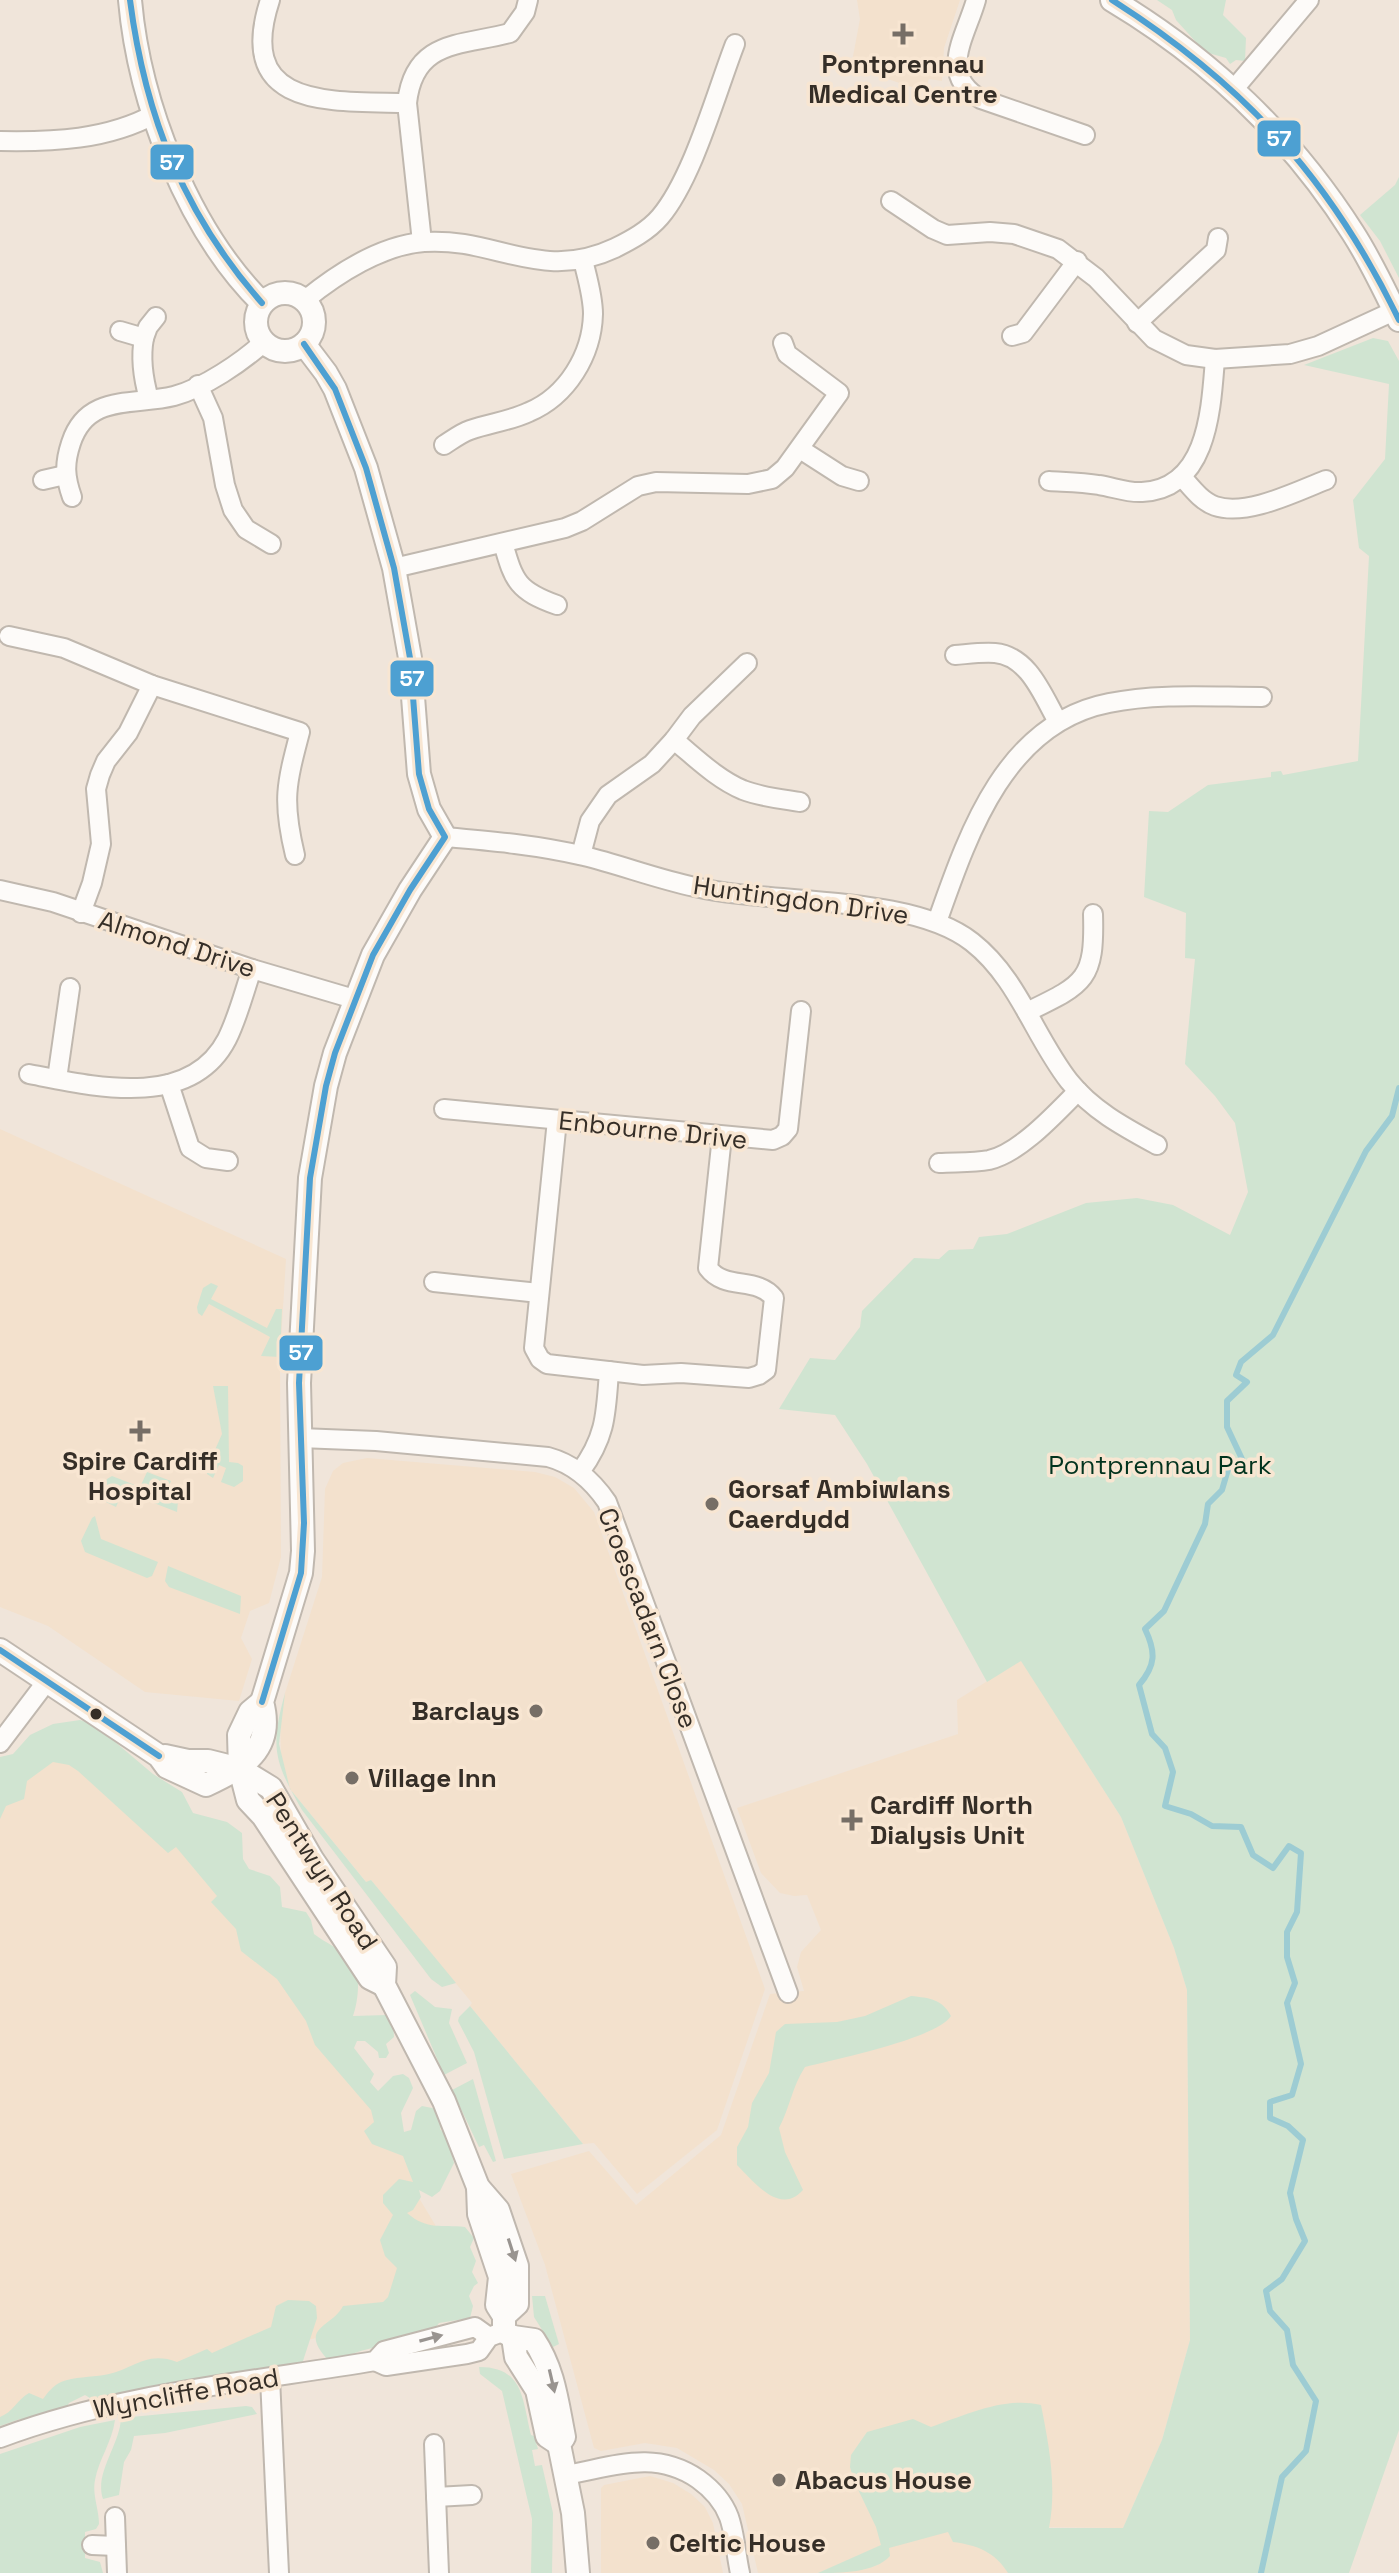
<svg xmlns="http://www.w3.org/2000/svg" width="1399" height="2573" font-family="'Space Grotesk',sans-serif">
<rect width="100%" height="100%" fill="#f0e5da"/>
<!-- built -->
<g fill="#f3e1cd">
<polygon points="857,0 960,0 944,48 942,81 929,79 924,91 851,67 860,19"/>
<polygon points="0,1129 286,1259 280,1357 281,1557 269,1603 250,1611 241,1638 252,1659 239,1701 145,1692 48,1626 0,1607"/>
<polygon points="367,1458 535,1472 555,1477 574,1488 594,1512 765,1989 717,2130 637,2194 594,2143 583,2144 470,2006 472,2003 371,1880 367,1883 290,1789 281,1757 280,1718 285,1693 322,1577 325,1489 333,1471 343,1463"/>
<polygon points="1021,1660 1121,1817 1174,1948 1187,1990 1190,2340 1162,2440 1123,2528 947,2526 1023,2542 1018,2573 758,2573 742,2504 729,2484 714,2470 677,2448 645,2443 601,2451 594,2448 545,2265 511,2174 589,2151 636,2205 721,2135 770,1994 804,1991 797,1967 801,1952 821,1930 807,1895 794,1896 780,1893 761,1873 737,1808 958,1734 957,1700"/>
<polygon points="71,1733 146,1801 388,2114 419,2198 463,2271 400,2318 73,2396 0,2421 0,1781"/>
<polygon points="650,2476 673,2483 691,2494 705,2507 713,2523 723,2573 601,2573 601,2488 604,2485"/>
</g>
<!-- green -->
<g fill="#d0e4d1">
<polygon points="1157,0 1226,0 1223,15 1246,38 1245,61 1236,60 1230,64 1226,58 1205,52 1176,20 1172,10"/>
<polygon points="1399,177 1399,278 1380,241 1360,215 1395,185"/>
<path d="M1373 338 1388 341 1399 361V2430L1349 2573H1008C995 2552 977 2545 953 2542L948 2532 889 2548 890 2556C875 2573 840 2573 818 2573L881 2545 876 2527 854 2481 850 2467 851 2455 867 2432 913 2419 931 2427C965 2415 1005 2396 1041 2405 1049 2445 1057 2487 1049 2528H1123L1162 2440 1190 2340 1187 1990 1174 1948 1121 1817 1021 1661 987 1682 867 1464 835 1415 779 1409 810 1358 835 1360 860 1327 862 1311 914 1258 939 1259 949 1250 973 1249 979 1237 1007 1234 1086 1203 1137 1198 1173 1205 1230 1235 1248 1192 1235 1123 1215 1096 1185 1064 1195 959 1185 958 1186 913 1144 897 1149 811 1168 812 1208 785 1271 777V772L1281 771 1283 775 1358 761 1369 556 1359 548 1353 500 1385 459 1389 384 1304 365Z"/>
<polygon points="211,1283 218,1286 211,1299 267,1328 276,1309 282,1309 280,1357 261,1356 270,1337 209,1304 202,1316 198,1313 197,1307 203,1288"/>
<polygon points="213,1386 228,1386 229,1462 238,1463 243,1466 243,1481 234,1487 221,1482 226,1468 219,1465 213,1478 207,1474 207,1468 222,1434"/>
<polygon points="147,1472 171,1481 165,1496 178,1501 177,1512 123,1491 116,1507 106,1502 102,1489 107,1479 112,1476 140,1487"/>
<polygon points="95,1516 101,1539 158,1562 152,1576 147,1578 85,1552 81,1541 92,1518"/>
<polygon points="168,1566 241,1596 240,1614 169,1587 165,1581"/>
<path d="M285 1693 279 1744 290 1789 366 1882 371 1880 456 1983 442 1987 431 1979 302 1810C274 1761 270 1748 285 1693Z"/>
<path d="M80 1720 95 1725 153 1774 182 1792 193 1813 227 1822 242 1833 243 1859 249 1869 270 1876 280 1887 282 1907 306 1912 311 1920 314 1934C324 1942 344 1951 351 1959 362 1972 358 2002 353 2016L387 2015 393 2021 394 2037 386 2044 389 2053 386 2058H379L378 2052 365 2041H357L354 2048 374 2074 370 2082 378 2091 393 2076 403 2074 409 2078 413 2088 401 2113 404 2132 411 2130 416 2111 422 2106 437 2109 443 2123 440 2129 446 2135 454 2163 440 2191 432 2197 419 2190 421 2197 413 2210 407 2213C428 2231 441 2224 465 2227L474 2238 470 2247 476 2261 472 2272 478 2283 474 2286 469 2296 473 2306 470 2318 439 2323C420 2351 402 2343 372 2348 358 2351 344 2357 330 2362 296 2327 332 2328 343 2306L383 2302 388 2297 397 2268 385 2256 380 2240 393 2215 383 2203V2195L399 2179 413 2182 403 2156 372 2144 364 2131 374 2122 371 2110 315 2045 306 2021 277 1979 241 1951 236 1929 211 1902 217 1896 176 1847 168 1853 78 1771 69 1765 53 1762 27 1781 24 1799 6 1806 0 1819V1757L13 1754 30 1735 53 1724Z"/>
<polygon points="415,1991 435,2007 452,2009 449,2023 467,2063 444,2075 410,1995"/>
<path d="M911 1996C930 1998 942 1999 951 2016 936 2039 835 2059 805 2067 792 2087 790 2107 779 2128L785 2152 803 2190C780 2216 754 2182 737 2165V2147L748 2127 752 2103 769 2073 776 2032 785 2024 837 2022 865 2016Z"/>
<polygon points="470,2006 583,2144 504,2159 474,2052 458,2021 459,2017"/>
<polygon points="473,2079 496,2161 493,2162 484,2145 479,2147 452,2090"/>
<polygon points="532,2296 545,2296 559,2344 553,2347 534,2317"/>
<path d="M288 2300 309 2301 316 2306 317 2318 302 2364 241 2379 234 2373 220 2375 209 2381 95 2401 85 2395 69 2403 65 2410 49 2415 40 2414 35 2420 20 2419 0 2426V2417C13 2412 17 2400 29 2393L43 2399C48 2392 53 2386 61 2382 74 2377 91 2377 104 2375 132 2371 145 2350 177 2362L207 2349 212 2353 271 2327 276 2306Z"/>
<path d="M479 2367C524 2367 522 2399 531 2435L534 2436 538 2449 532 2450 535 2466 542 2465 553 2513 552 2573H531L532 2519 502 2391 480 2374Z"/>
<path d="M246 2406 252 2407 257 2414 165 2433 134 2436 131 2450 124 2462 119 2495 103 2499C94 2473 120 2445 121 2418Z"/>
<path d="M115 2420C112 2442 99 2459 95 2480 92 2495 99 2509 99 2524L96 2529 85 2532V2558L100 2562 103 2573H0V2454L80 2427Z"/>
</g>
<g fill="none" stroke-linecap="round" stroke-linejoin="round">
<!-- stream -->
<path stroke="#9dccd3" stroke-width="6" d="M1261 2573 1282 2477 1306 2451 1316 2401 1293 2365 1287 2330 1270 2311 1266 2291 1282 2279 1305 2241 1296 2219 1290 2193 1303 2140 1288 2126 1270 2118V2102L1292 2095 1301 2064 1287 2003 1295 1983 1287 1957V1932L1297 1912 1301 1853 1289 1846 1273 1868 1253 1855 1241 1827 1212 1826 1191 1814 1165 1806 1173 1772 1165 1748 1152 1734 1139 1685C1156 1665 1156 1652 1145 1629L1164 1611 1205 1524 1208 1504 1222 1490 1229 1466 1242 1459 1227 1427V1401L1247 1382 1236 1375 1241 1362 1273 1335 1366 1151 1392 1116 1399 1088"/>
<!-- minor casing -->
<g stroke="#c0b8af" stroke-width="22">
<g id="minor">
<path d="M270 0C234 110 332 101 407 103"/>
<path d="M976 0C966 36 937 75 981 99L1085 135"/>
<polyline points="1234,89 1309,0"/>
<path d="M0 141C53 142 107 140 155 114"/>
<polyline points="891,201 933,229 947,235 990,232 1014,234 1058,249 1096,278 1154,339 1186,355 1215,359 1290,354 1318,346 1394,311"/>
<path d="M422 242 407 103C414 39 462 46 510 33L525 12 528 0"/>
<path d="M305 300C337 274 382 245 424 242 495 237 541 283 615 248 631 240 648 231 660 217 693 178 716 93 735 44"/>
<polyline points="1137,323 1216,250 1218,238"/>
<polyline points="120,331 144,338 148,327 156,317"/>
<polyline points="1012,336 1023,333 1077,261"/>
<path d="M144 338C140 359 143 378 149 399"/>
<polyline points="198,385 213,418 225,485 233,510 246,529 271,544"/>
<path d="M444 445C452 440 461 433 470 430 490 423 510 421 529 412 567 396 592 355 593 314 593 296 587 277 583 260"/>
<polyline points="800,449 842,476 859,481"/>
<path d="M1182 477C1191 487 1201 501 1215 506 1247 517 1297 491 1326 480"/>
<polyline points="43,480 65,475"/>
<path d="M1049 481C1065 482 1082 482 1099 485 1113 487 1127 493 1142 492 1208 489 1211 409 1215 359"/>
<path d="M72 497C65 477 64 464 71 443 87 393 134 406 174 396 204 388 242 362 264 342"/>
<path d="M503 543C514 582 518 591 557 605"/>
<polyline points="394,568 565,528 582,521 638,486 656,482 748,484 772,479 785,468 839,393 787,354 783,343"/>
<path d="M9 636 64 648 152 685 300 732C286 785 282 801 295 855"/>
<path d="M955 655C968 654 982 652 995 653 1029 656 1043 696 1058 722"/>
<path d="M674 740C696 758 717 779 743 790 761 797 781 799 800 802"/>
<path d="M445 837C491 841 538 845 584 856 621 865 657 879 695 887 773 905 911 894 972 942 1018 978 1034 1036 1069 1081 1092 1110 1124 1127 1157 1145"/>
<polyline points="581,855 590,821 608,795 652,764 674,740 692,716 747,663"/>
<polyline points="0,890 53,902 252,969 354,999"/>
<polyline points="81,913 92,883 101,844 96,789 100,775 106,761 128,733 152,685"/>
<path d="M937 922C968 834 1005 723 1109 703 1158 693 1212 697 1262 697"/>
<path d="M1027 1012C1085 984 1095 980 1093 914"/>
<path d="M29 1074C91 1086 190 1111 227 1039 238 1017 244 992 252 969"/>
<polyline points="57,1079 70,988"/>
<polyline points="169,1084 190,1148 206,1158 228,1161"/>
<polyline points="444,1109 773,1140 782,1136 788,1129 801,1011"/>
<path d="M557 1120 534 1348 540 1359 547 1364 643 1375 681 1373 749 1378 759 1375 766 1370 774 1298C757 1276 725 1291 708 1268L722 1136"/>
<path d="M939 1163C956 1162 973 1163 989 1160 1020 1153 1056 1113 1078 1091"/>
<polyline points="434,1282 539,1293"/>
<path d="M300 1438 376 1441 548 1457C574 1464 592 1480 607 1502L788 1993"/>
<path d="M580 1472C606 1437 606 1414 609 1371"/>
<polyline points="0,1743 47,1681"/>
<polyline points="375,2361 386,2366 467,2354 479,2351 489,2337 497,2334"/>
<polyline points="270,2378 279,2573"/>
<path d="M0 2438C120 2393 249 2382 375 2361L384 2351 475 2327 489 2337"/>
<polyline points="434,2444 439,2573"/>
<path d="M565 2475C613 2467 654 2449 698 2479 712 2489 723 2501 729 2517 735 2534 736 2555 740 2573"/>
<polyline points="436,2497 472,2495"/>
<polyline points="115,2517 117,2573"/>
<polyline points="92,2545 116,2546"/>
</g>
</g>
<!-- tertiary casing -->
<g stroke="#c0b8af" stroke-width="26">
<g id="tertiary">
<path d="M130 0C139 103 188 230 262 303"/>
<path d="M1112 0C1209 58 1292 137 1353 233 1371 261 1385 291 1399 320"/>
<circle cx="285" cy="322" r="29"/>
<path d="M0 1650 159 1756 167 1767 206 1785C243 1768 275 1749 262 1702L301 1573 303 1551 299 1383 310 1178 326 1086 335 1053 373 955 410 890 445 837 429 809 419 774 410 658 394 568 366 468 335 389 326 373 304 344"/>
<polyline points="262,1702 250,1712 239,1735 240,1769 248,1800 263,1816 370,1978 384,1985"/>
<polyline points="165,1756 188,1761 208,1761 240,1769 271,1788 312,1859 385,1967 384,1985 444,2101 478,2187 498,2210 517,2266 517,2304 504,2316"/>
<path d="M478 2187 479 2214 500 2277 497 2305 504 2316V2332L513 2337 534 2340C554 2370 557 2402 564 2437L559 2444 573 2513 578 2573"/>
<polyline points="513,2337 516,2357 537,2390 547,2436 559,2444"/>
</g>
</g>
<!-- minor -->
<use href="#minor" stroke="#fdfbf9" stroke-width="18"/>
<!-- tertiary -->
<use href="#tertiary" stroke="#fdfbf9" stroke-width="22"/>
<!-- bus-1 casing -->
<g stroke="#f8e6d2" stroke-width="12">
<g id="bus-1">
<path d="M130 0C145 116 184 215 262 303"/>
<path d="M1112 0C1244 84 1331 179 1399 320"/>
<polyline points="0,1650 159,1756"/>
<polyline points="262,1702 301,1573 304,1523 299,1383 310,1178 326,1086 335,1053 373,955 410,890 445,837 429,809 419,774 410,658 394,568 366,468 335,389 304,344"/>
</g>
</g>
<!-- bus-1 -->
<use href="#bus-1" stroke="#4da0d2" stroke-width="6"/>
</g>
<!-- one-way arrows -->
<defs><path id="oneway-solid" d="M-6-.8H1V-3.2L6.5 0L1 3.2V.8H-6Z" transform="scale(2)"/></defs>
<g fill="#999490">
<use href="#oneway-solid" transform="translate(512 2250) rotate(72)"/>
<use href="#oneway-solid" transform="translate(431 2338) rotate(-15)"/>
<use href="#oneway-solid" transform="translate(552 2381) rotate(77)"/>
</g>
<!-- markers -->
<g fill="#766e66" stroke="#f8e6d2" stroke-width="3">
<path d="M899 22h8v8h8v8h-8v8h-8v-8h-8v-8h8z"/>
<path d="M136 1419h8v8h8v8h-8v8h-8v-8h-8v-8h8z"/>
<circle cx="712" cy="1504" r="8"/>
<circle cx="536" cy="1711" r="8"/>
<circle cx="352" cy="1778" r="8"/>
<path d="M848 1808h8v8h8v8h-8v8h-8v-8h-8v-8h8z"/>
<circle cx="779" cy="2480" r="8"/>
<circle cx="653" cy="2543" r="8"/>
</g>
<circle fill="#352e27" stroke="#f8e6d2" stroke-width="3" cx="96" cy="1714" r="7"/>
<g text-anchor="middle" dominant-baseline="central" stroke-width="7" stroke-linejoin="round" paint-order="stroke">
<!-- poi labels -->
<g font-size="26" font-weight="bold" fill="#352e27" stroke="#f8e6d2" text-anchor="start">
<text x="903" y="64" text-anchor="middle">Pontprennau<tspan x="903" dy="30">Medical Centre</tspan></text>
<text x="140" y="1461" text-anchor="middle">Spire Cardiff<tspan x="140" dy="30">Hospital</tspan></text>
<text x="728" y="1489">Gorsaf Ambiwlans<tspan x="728" dy="30">Caerdydd</tspan></text>
<text x="520" y="1711" text-anchor="end">Barclays</text>
<text x="368" y="1778">Village Inn</text>
<text x="870" y="1805">Cardiff North<tspan x="870" dy="30">Dialysis Unit</tspan></text>
<text x="795" y="2480">Abacus House</text>
<text x="669" y="2543">Celtic House</text>
</g>
<!-- street labels -->
<g font-size="26" fill="#352e27" stroke="#f8e6d2">
<text transform="translate(801 900) rotate(8)">Huntingdon Drive</text>
<text transform="translate(177 944) rotate(18)">Almond Drive</text>
<text transform="translate(653 1130) rotate(6)">Enbourne Drive</text>
<text transform="translate(648 1618) rotate(69)">Croescadarn Close</text>
<text transform="translate(322 1871) rotate(57)">Pentwyn Road</text>
<text transform="translate(186 2393) rotate(-10)">Wyncliffe Road</text>
</g>
<!-- park labels -->
<g font-size="26" fill="#02331e" stroke="#f8e6d2">
<text x="1160" y="1465">Pontprennau Park</text>
</g>
</g>
<g stroke="#f8e6d2" stroke-width="3">
<rect x="1256" y="119" width="46" height="39" rx="8" fill="#4da0d2"/>
<rect x="149" y="143" width="46" height="38" rx="8" fill="#4da0d2"/>
<rect x="389" y="659" width="46" height="39" rx="8" fill="#4da0d2"/>
<rect x="278" y="1334" width="46" height="38" rx="8" fill="#4da0d2"/>
</g>
<g font-size="22" text-anchor="middle" font-weight="bold" fill="#fff">
<text x="1279" y="146">57</text>
<text x="172" y="170">57</text>
<text x="412" y="686">57</text>
<text x="301" y="1360">57</text>
</g>
</svg>
